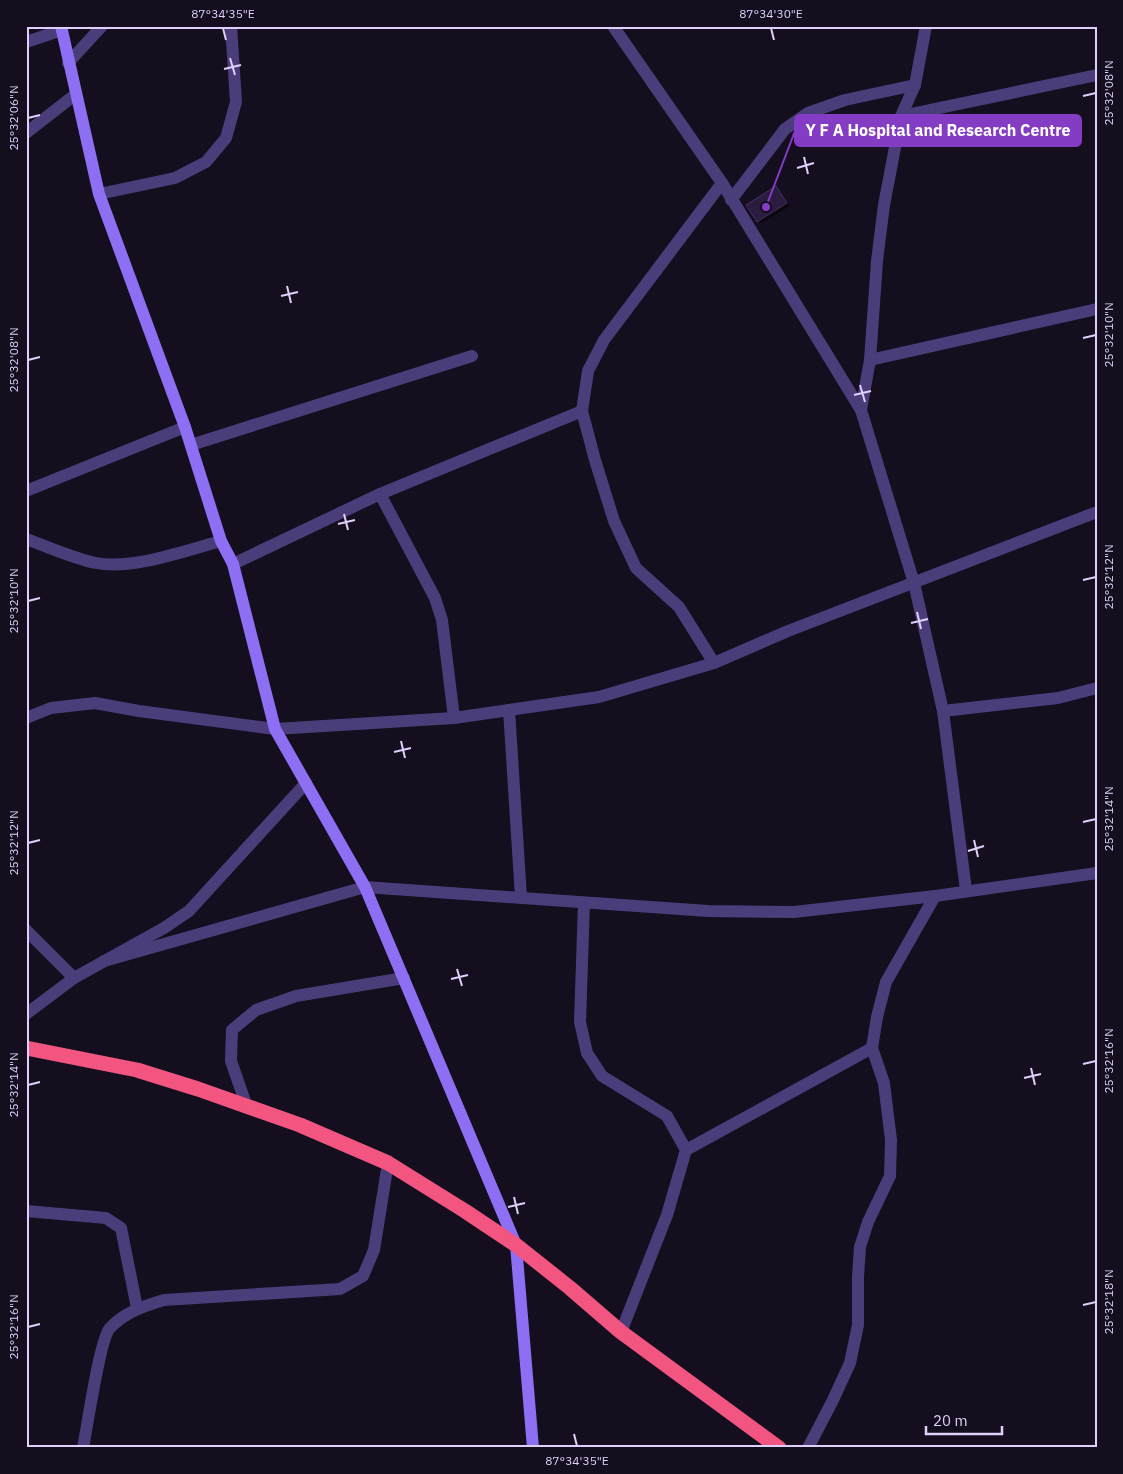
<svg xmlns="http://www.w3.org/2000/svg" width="1123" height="1474" font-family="'IBM Plex Sans',sans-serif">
<rect width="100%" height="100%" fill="#140e1f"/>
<!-- shadow -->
<polygon fill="#0007" points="776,188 779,190 790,206 762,223 758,221 748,205"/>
<!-- building -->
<polygon fill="#2a1c3e" stroke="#463068" points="776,186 787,203 757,222 746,205"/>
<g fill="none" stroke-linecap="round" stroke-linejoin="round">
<!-- street -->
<g stroke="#4b3d7a" stroke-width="12">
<polyline points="613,26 722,183 861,410 914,583 943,711 966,890"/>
<polyline points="26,42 62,30"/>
<polyline points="68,63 102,26"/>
<polyline points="901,116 1097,75"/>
<polyline points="26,133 76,94"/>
<polyline points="99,194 175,178 206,162 226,138 236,102 231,26"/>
<polyline points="731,200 785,129 808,113 845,100 915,85"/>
<polyline points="870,360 1097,309"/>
<polyline points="861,410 870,360 877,261 884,205 901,116 915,85 926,26"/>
<polyline points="191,445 472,356"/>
<polyline points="26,491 185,427"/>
<polyline points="380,494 435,598 442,620 454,718"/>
<path d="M26 539C49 547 72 558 96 563 132 570 185 551 221 541"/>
<polyline points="233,564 380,494 582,411"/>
<polyline points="714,663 679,607 636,568 614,521 595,460 582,411 588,371 604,340 722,183"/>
<polyline points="509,710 521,897"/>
<polyline points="943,711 1058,698 1097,688"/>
<polyline points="26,718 51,708 95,703 139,711 275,729 454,718 599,697 714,663 788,631 1097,512"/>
<polyline points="584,903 580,1022 587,1053 602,1076 667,1116 686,1150 667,1215 621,1332"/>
<polyline points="26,930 74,978"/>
<polyline points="104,961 365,887 708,911 794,912 935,896 1097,873"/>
<polyline points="26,1014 74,978 164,928 189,911 306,783"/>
<polyline points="247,1107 231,1061 232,1030 256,1010 296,996 404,978"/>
<polyline points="686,1150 872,1048"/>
<polyline points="26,1211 106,1218 121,1228 137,1308"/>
<path d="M83 1448C87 1428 100 1338 110 1328 125 1312 144 1306 164 1300L340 1289 363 1276 374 1250 388 1163"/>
<polyline points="808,1448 833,1400 850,1363 858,1325 858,1277 860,1247 868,1222 890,1176 891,1140 884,1083 872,1048 877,1017 886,982 935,896"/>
</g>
<!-- secondary -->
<polyline stroke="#8d6ff3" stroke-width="12" points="61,26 99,194 185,427 221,541 233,564 275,729 365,887 516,1245 533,1448"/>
<!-- highway -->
<polyline stroke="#f15580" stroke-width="15" points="26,1048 137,1070 198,1089 300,1125 388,1163 465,1211 516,1245 570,1288 621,1332 779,1448"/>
</g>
<!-- ticks -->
<path fill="none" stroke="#ddd0fb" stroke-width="2" d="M223 28 226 40M771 28 774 40M230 58 235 75M224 69 241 65M1083 96 1096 93M28 118 40 115M804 157 808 174M797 168 814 163M287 286 291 303M281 296 298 292M1083 338 1096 335M28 360 40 357M860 385 865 402M854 395 871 391M344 514 348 530M338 524 355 520M1083 580 1096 577M28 601 40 598M917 612 921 629M911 623 928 619M401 741 405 758M394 752 411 748M1083 822 1096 819M974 840 978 857M28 843 40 840M968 851 984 846M457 969 462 986M451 979 468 975M1083 1064 1096 1061M1031 1068 1035 1085M1024 1078 1041 1074M28 1085 40 1082M514 1197 518 1214M508 1207 525 1203M1083 1305 1096 1302M28 1327 40 1324M574 1434 577 1446"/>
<!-- callouts -->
<path fill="none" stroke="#853cc5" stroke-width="2" d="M766 207L795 131"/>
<circle fill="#853cc5" stroke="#140e1f" stroke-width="2" cx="766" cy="207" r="5"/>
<rect fill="#853cc5" stroke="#853cc5" stroke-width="2" x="795" y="115" width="286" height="31" rx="5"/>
<g font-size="16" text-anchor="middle" font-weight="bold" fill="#fff">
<text x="938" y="136">Y F A Hospital and Research Centre</text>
</g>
<!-- border -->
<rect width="1123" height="1474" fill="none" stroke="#140e1f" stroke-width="55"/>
<!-- scale -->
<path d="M926 1426v8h76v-8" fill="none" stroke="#ddd0fb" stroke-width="2.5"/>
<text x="933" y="1426" font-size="15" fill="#ddd0fb" stroke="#140e1f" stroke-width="4" paint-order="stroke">20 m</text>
<rect x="28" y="28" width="1068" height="1418" fill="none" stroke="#ddd0fb" stroke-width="2"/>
<g font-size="12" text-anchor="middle" fill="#ddd0fb">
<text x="223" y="18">87°34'35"E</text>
<text x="771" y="18">87°34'30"E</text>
<text transform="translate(1109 93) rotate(-90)" y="4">25°32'08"N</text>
<text transform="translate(14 118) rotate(-90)" y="4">25°32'06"N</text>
<text transform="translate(1109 335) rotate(-90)" y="4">25°32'10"N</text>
<text transform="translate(14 360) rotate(-90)" y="4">25°32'08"N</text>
<text transform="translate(1109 577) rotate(-90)" y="4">25°32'12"N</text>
<text transform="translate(14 601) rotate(-90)" y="4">25°32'10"N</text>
<text transform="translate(1109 819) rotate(-90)" y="4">25°32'14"N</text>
<text transform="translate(14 843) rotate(-90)" y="4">25°32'12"N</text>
<text transform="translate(1109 1061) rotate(-90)" y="4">25°32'16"N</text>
<text transform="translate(14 1085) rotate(-90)" y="4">25°32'14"N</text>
<text transform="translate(1109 1302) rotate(-90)" y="4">25°32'18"N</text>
<text transform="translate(14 1327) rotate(-90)" y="4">25°32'16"N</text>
<text x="577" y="1465">87°34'35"E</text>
</g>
</svg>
